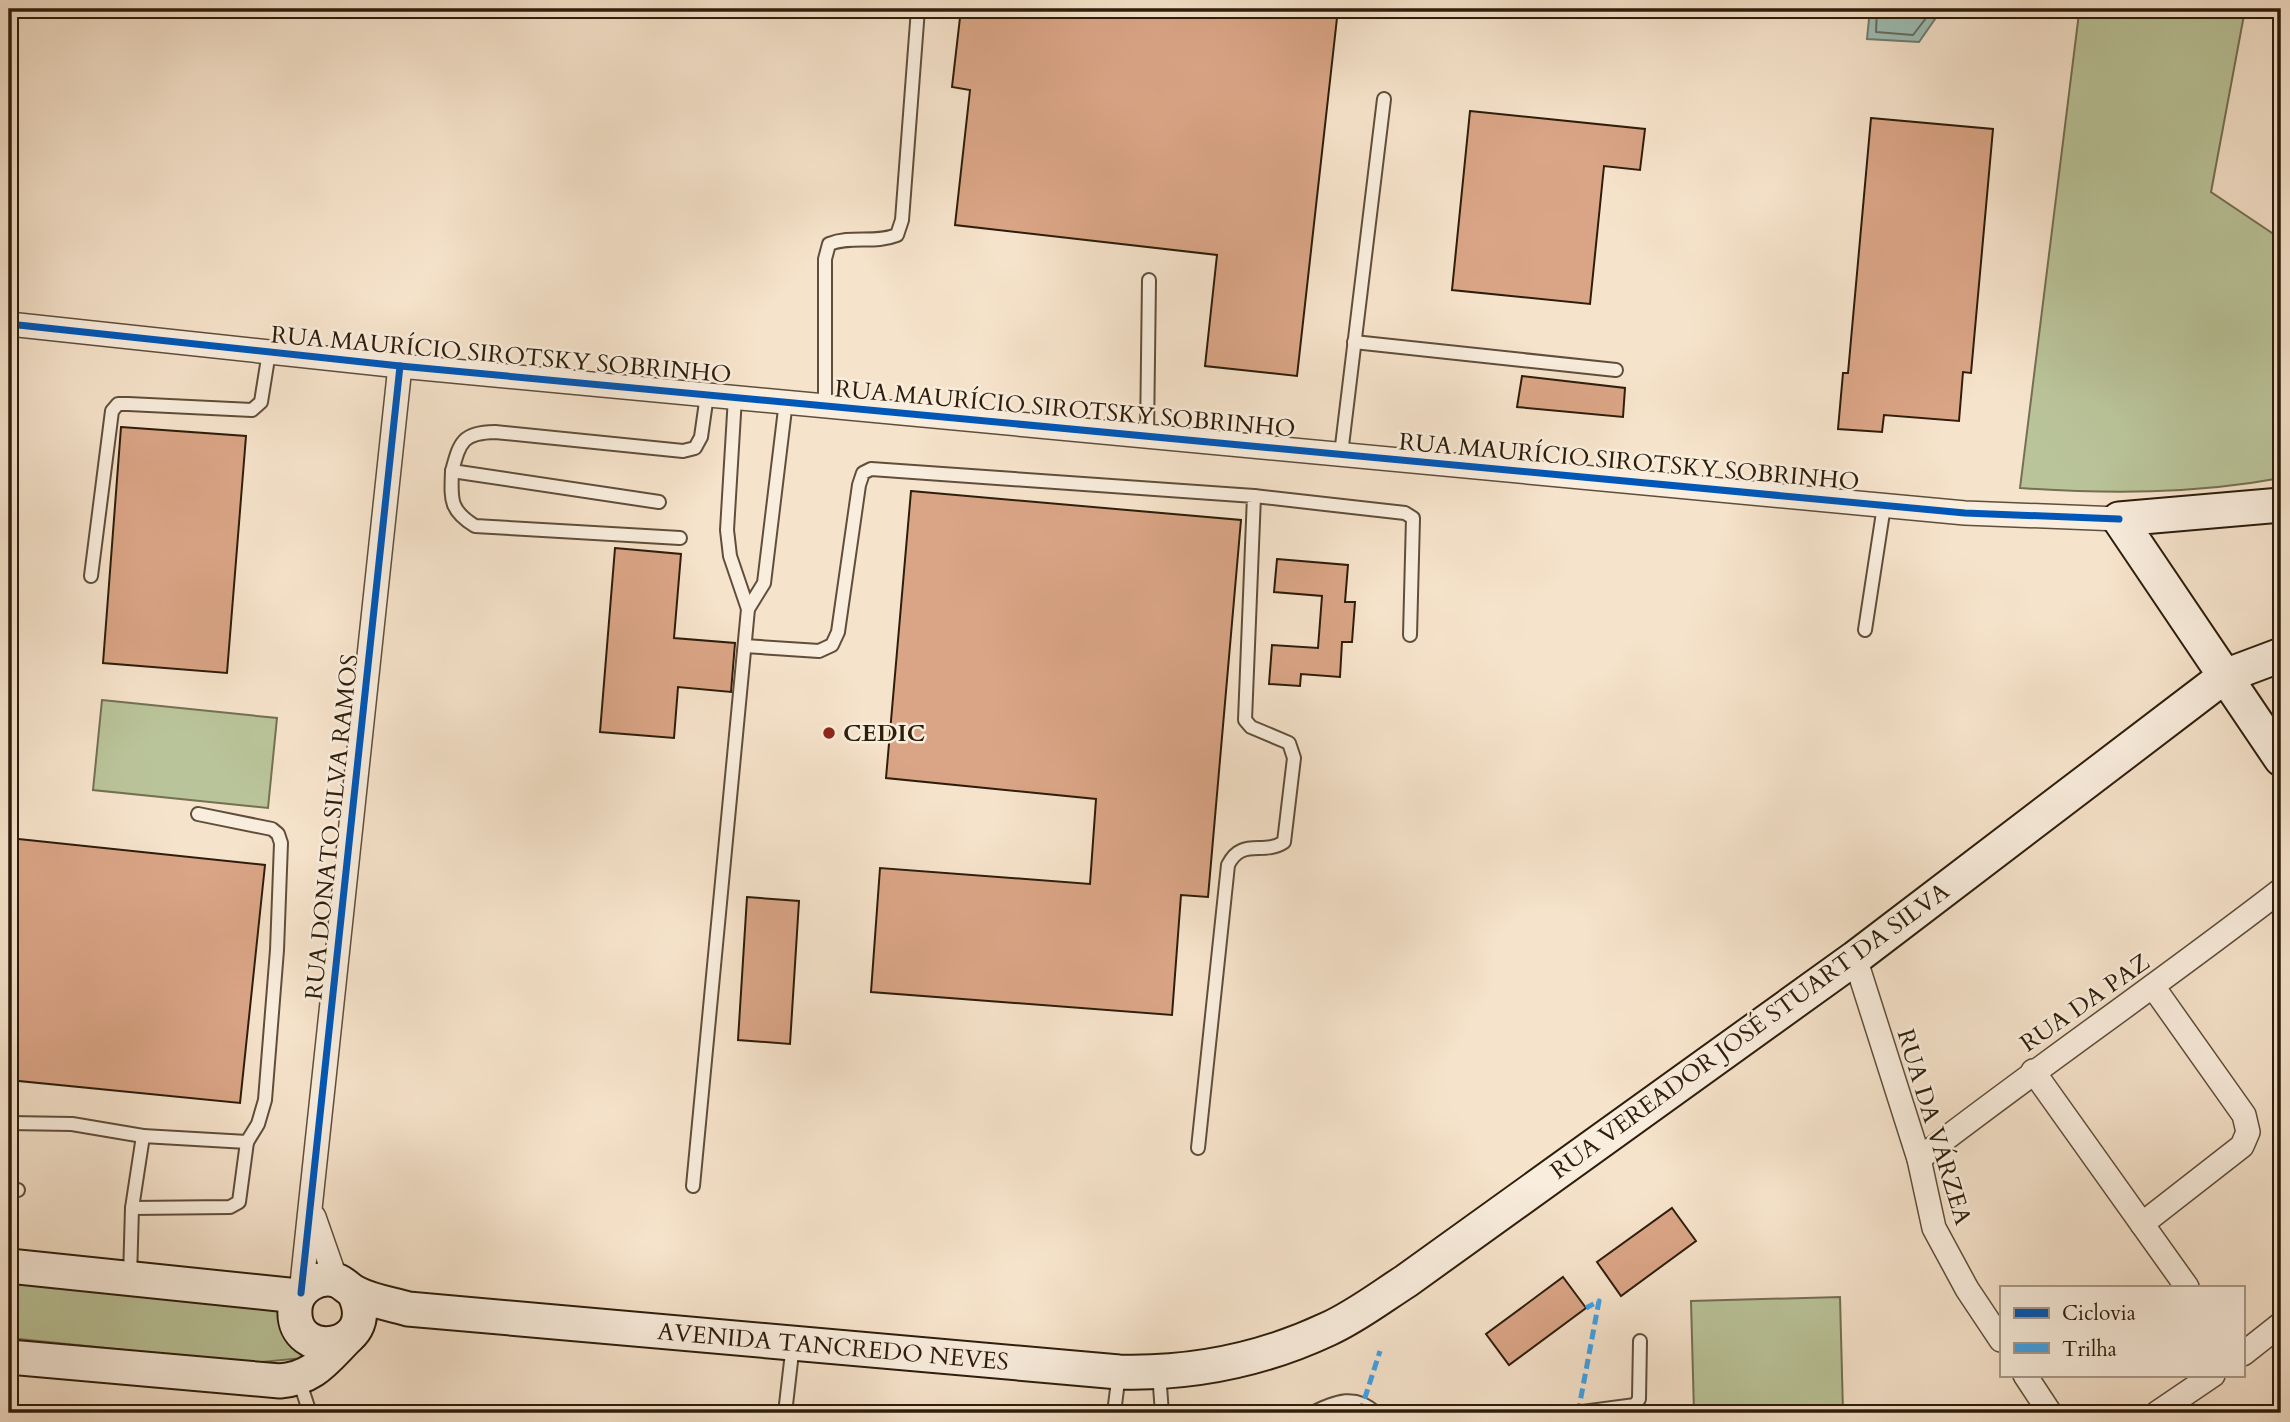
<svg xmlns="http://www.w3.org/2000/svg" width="2290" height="1422" font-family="Cardo,serif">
<rect width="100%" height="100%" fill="#f6e3cb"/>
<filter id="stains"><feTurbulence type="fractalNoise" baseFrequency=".00286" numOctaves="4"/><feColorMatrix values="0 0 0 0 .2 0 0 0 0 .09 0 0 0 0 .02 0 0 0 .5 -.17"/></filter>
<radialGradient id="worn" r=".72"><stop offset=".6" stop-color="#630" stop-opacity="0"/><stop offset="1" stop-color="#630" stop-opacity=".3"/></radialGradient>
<!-- green -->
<g fill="#bac49a" stroke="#747052" stroke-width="2">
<path d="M2079 13 2244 15 2211 192 2281 239V478C2195 494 2108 494 2020 488Z"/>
<polygon points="102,700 277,718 268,808 93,790"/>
<polygon points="9,1281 281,1306 287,1331 303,1358 251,1363 9,1338"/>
<polygon points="1840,1297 1843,1412 1694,1413 1691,1301"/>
</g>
<!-- water -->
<polygon fill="#9dbeb6" stroke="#707e72" stroke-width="2" points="1870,9 1942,9 1919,42 1867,39"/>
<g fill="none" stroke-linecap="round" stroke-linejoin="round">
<!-- shore -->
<polyline stroke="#656e60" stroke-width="2" points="1877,9 1876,32 1913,35 1933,9"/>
</g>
<!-- building -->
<g fill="#daa586" stroke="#2d1d0b" stroke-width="2">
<polygon points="961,9 1338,9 1297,376 1205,366 1217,255 955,225 970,90 952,87"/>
<polygon points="1470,111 1645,129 1640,170 1604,166 1590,304 1452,290"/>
<polygon points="1871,118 1993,129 1971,373 1963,372 1959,421 1884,415 1882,432 1838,429 1843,373 1848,373"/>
<polygon points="1522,376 1625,388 1623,417 1517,407"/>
<polygon points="121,427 246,436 227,673 103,663"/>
<polygon points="911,491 1241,520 1208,897 1181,895 1172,1015 871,992 880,868 1090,884 1096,799 886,778"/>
<polygon points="615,548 681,554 674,638 735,643 731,692 678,687 674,738 600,732"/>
<polygon points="1277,559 1348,565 1345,602 1355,602 1352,642 1342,642 1340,677 1301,674 1300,686 1269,684 1272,645 1318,648 1322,596 1274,592"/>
<polygon points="9,838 265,865 240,1103 9,1080"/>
<polygon points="747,897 799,901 790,1044 738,1040"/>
<polygon points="1672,1208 1696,1241 1621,1296 1597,1262"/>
<polygon points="1563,1277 1586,1308 1509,1365 1486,1334"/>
</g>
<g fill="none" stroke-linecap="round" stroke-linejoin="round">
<!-- lane casing -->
<g stroke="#5f4e3b" stroke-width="16">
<g id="lane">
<polyline points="1354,342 1616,370"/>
<polyline points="735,397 727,530 730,556 748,609"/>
<path d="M825 405V259L829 244C852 235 874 244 897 235L902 220 918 9"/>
<polyline points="1147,436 1149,280"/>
<polyline points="1341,454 1384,99"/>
<path d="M452 471C451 499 449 510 475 526L680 538"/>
<polyline points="1254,496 1405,513 1413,518 1410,635"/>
<path d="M659 502 452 471C460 442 462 433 495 432L683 451 695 448 701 437 707 395"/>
<polyline points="91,576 112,411 118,404 128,404 252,410 261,402 269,352"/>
<polyline points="1865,630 1884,506"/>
<path d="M745 646 819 651 832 645 838 632 859 485 863 473 871 469 1254 496 1245 720 1251 727 1289 743 1294 758 1284 842C1263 856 1242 837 1228 865L1198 1148"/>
<polyline points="9,1123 72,1124 143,1136"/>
<polyline points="693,1186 748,609 764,583 786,401"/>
<polyline points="9,1189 18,1190"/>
<polyline points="132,1208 230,1207 239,1202 247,1142"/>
<polyline points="130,1278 132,1208 143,1136 247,1142 258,1124 265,1100 277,950 281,843 278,834 272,829 198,814"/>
<polyline points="1159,1373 1162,1413"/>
<polyline points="299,1380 310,1413"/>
<polyline points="785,1413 793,1344"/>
<polyline points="1114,1413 1119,1373"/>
<path d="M1312 1413C1336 1402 1354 1393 1376 1413"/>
<polyline points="1575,1413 1635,1405 1639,1399 1640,1341"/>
</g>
</g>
<!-- street casing -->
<g stroke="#5f4e3b" stroke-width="26">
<g id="street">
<polyline points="9,324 400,366 1965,513 2119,519"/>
<polyline points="1855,958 1919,1159 1934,1228 1967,1289 2001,1340"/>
<polyline points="2033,1071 2187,1287"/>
<path d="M1919 1159C2038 1067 2162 982 2281 890"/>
<polyline points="314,1217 336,1280"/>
<polyline points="2142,1224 2242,1146 2248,1132 2244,1115 2154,988"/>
<polyline points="301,1293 400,366"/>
<polyline points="2243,1354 2281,1324"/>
<polyline points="2025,1375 2050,1413"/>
<polyline points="2157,1413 2213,1375"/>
</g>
</g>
<!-- secondary casing -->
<g stroke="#2d1d0b" stroke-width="37">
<g id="secondary">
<polyline points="2281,505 2119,519 2281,759"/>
<polyline points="9,1266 298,1296"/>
<path d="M354 1293C382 1351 291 1363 295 1309 296 1288 319 1274 338 1281 345 1284 349 1290 356 1293 371 1301 391 1304 408 1309L1119 1372C1192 1374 1262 1360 1328 1329 1355 1317 1381 1297 1406 1281L1855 958 2225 676 2281 655"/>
<path d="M9 1357 280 1381C314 1378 325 1360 349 1336"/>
</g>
</g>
<!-- lane -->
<use href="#lane" stroke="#f9eddd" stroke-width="12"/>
<!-- street -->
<use href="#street" stroke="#f9eddd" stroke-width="23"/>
<!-- secondary -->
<use href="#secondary" stroke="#f9eddd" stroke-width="33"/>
<!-- quiet -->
<g stroke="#3ea2e9" stroke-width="5" stroke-dasharray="10 5" stroke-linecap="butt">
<polyline points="1360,1413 1380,1351"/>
<polyline points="1578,1413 1599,1301 1586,1308"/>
</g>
<!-- cycleway casing -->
<g stroke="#f9eddd" stroke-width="11">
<g id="cycleway">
<polyline points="9,324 400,366 1965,513 2119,519"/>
<polyline points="301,1293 400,366"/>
</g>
</g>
<!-- cycleway -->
<use href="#cycleway" stroke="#0057b8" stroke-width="7"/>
</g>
<!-- markers -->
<circle fill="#8f2418" stroke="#f9eddd" stroke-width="2.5" cx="829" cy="733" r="7"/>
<g text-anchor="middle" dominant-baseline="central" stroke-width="5" stroke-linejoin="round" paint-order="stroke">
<!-- street labels -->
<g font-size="24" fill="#2d1d0b" stroke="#f9eddd">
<text transform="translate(501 355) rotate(5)">RUA MAURÍCIO SIROTSKY SOBRINHO</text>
<text transform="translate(1065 409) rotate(5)">RUA MAURÍCIO SIROTSKY SOBRINHO</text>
<text transform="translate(1629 462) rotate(5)">RUA MAURÍCIO SIROTSKY SOBRINHO</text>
<text transform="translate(332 827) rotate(-84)">RUA DONATO SILVA RAMOS</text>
<text transform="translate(2085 1003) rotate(-35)">RUA DA PAZ</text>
<text transform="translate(1750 1031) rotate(-36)">RUA VEREADOR JOSÉ STUART DA SILVA</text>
<text transform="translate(1934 1127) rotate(73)">RUA DA VÁRZEA</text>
<text transform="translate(833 1347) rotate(5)">AVENIDA TANCREDO NEVES</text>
</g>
<!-- poi labels -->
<g font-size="24" font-weight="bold" fill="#2d1d0b" stroke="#f9eddd" text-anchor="start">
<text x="843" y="733">CEDIC</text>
</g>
</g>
<!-- margin -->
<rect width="2290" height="1422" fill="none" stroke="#f6e3cb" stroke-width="35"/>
<rect x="10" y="10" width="2269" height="1401" fill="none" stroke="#2d1d0b" stroke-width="3.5"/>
<rect x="18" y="18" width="2255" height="1387" fill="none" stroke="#2d1d0b" stroke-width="2"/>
<!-- legend -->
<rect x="2000" y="1286" width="245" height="91" fill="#f9eddd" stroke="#a79a89" stroke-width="2"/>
<rect x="2014" y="1308" width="35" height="10" fill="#0057b8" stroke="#a79a89" stroke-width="2"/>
<text x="2062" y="1320" font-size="21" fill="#2d1d0b">Ciclovia</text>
<rect x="2014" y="1343" width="35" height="10" fill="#3ea2e9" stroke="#a79a89" stroke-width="2"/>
<text x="2062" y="1356" font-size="21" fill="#2d1d0b">Trilha</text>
<rect width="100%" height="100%" filter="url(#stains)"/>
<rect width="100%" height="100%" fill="url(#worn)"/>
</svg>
